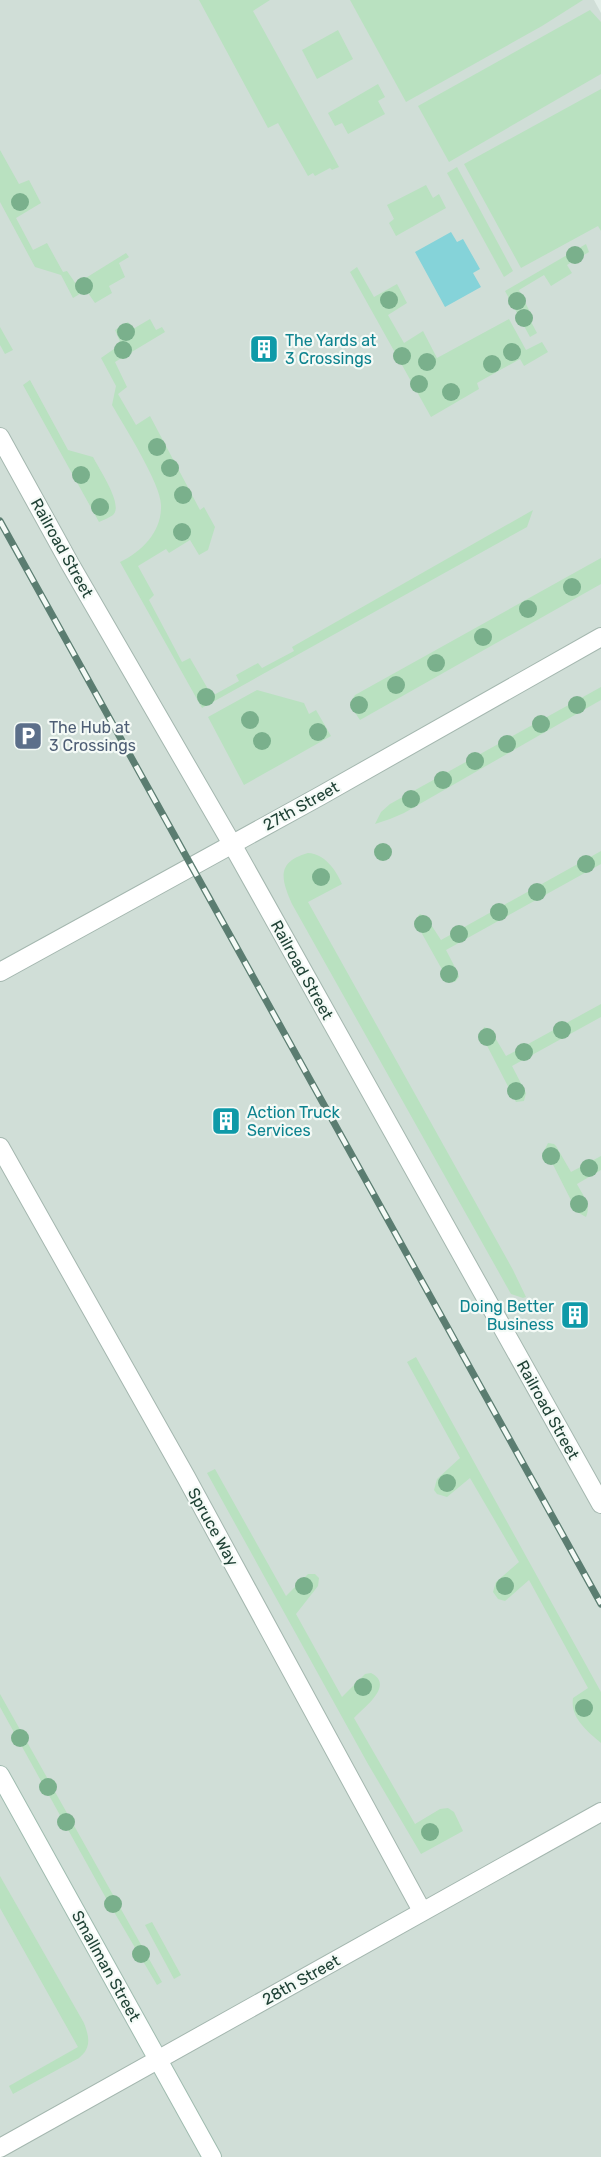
<svg xmlns="http://www.w3.org/2000/svg" width="601" height="2157" font-family="Rubik,sans-serif">
<rect width="100%" height="100%" fill="#e2eee8"/>
<!-- built -->
<polygon fill="#d0ded7" points="0,0 594,0 601,13 601,2157 0,2157"/>
<!-- green -->
<g fill="#b9e1c0">
<polygon points="199,0 270,0 253,11 339,167 332,170 330,168 315,176 313,173 308,176 278,123 268,128"/>
<polygon points="350,0 583,0 542,26 406,102"/>
<polygon points="590,10 601,22 601,74 449,162 418,106"/>
<polygon points="338,30 353,59 317,79 302,50"/>
<polygon points="378,84 385,97 378,101 385,114 348,134 342,123 335,126 328,113"/>
<polygon points="601,89 601,231 598,226 521,268 464,164"/>
<polygon points="0,150 19,184 29,180 41,203 16,218 33,250 47,243 63,272 67,271 76,284 126,253 129,257 119,263 125,277 109,286 112,293 95,303 86,290 73,298 61,275 35,267 0,202"/>
<polygon points="457,167 513,271 504,277 447,173"/>
<polygon points="426,185 433,198 439,194 446,208 396,236 389,223 394,219 387,205"/>
<polygon points="586,244 589,252 567,265 572,273 551,286 544,275 519,290 530,312 527,314 537,333 530,337 505,291"/>
<polygon points="357,267 374,297 397,284 407,303 388,315 404,343 423,331 437,358 509,319 526,350 542,342 548,352 524,366 520,359 477,383 479,389 431,417 350,272"/>
<path d="M150 319 156 330 162 327 165 332 115 362 127 387 118 394 136 425 150 416 200 510 204 507 215 527 208 550 199 555 190 540 169 553 166 549 138 566 154 595 149 600 182 662 190 658 212 696 239 681 236 675 258 663 262 668 294 651 292 647 533 510 527 527 202 708 120 562C143 551 162 531 161 505 161 484 124 426 112 405L116 386 101 358 121 344 115 330 128 322 133 329Z"/>
<polygon points="0,327 13,350 5,354 0,345"/>
<path d="M30 380 68 450 93 457C99 469 124 505 113 515 109 518 103 520 99 522L23 385Z"/>
<path d="M601 558V584L360 720C355 712 348 704 355 695Z"/>
<polygon points="601,687 601,700 404,813 390,819 375,824 381,812 390,804"/>
<polygon points="257,690 304,703 309,714 316,710 331,736 244,785 208,717"/>
<polygon points="601,851 601,864 446,950 458,973 459,977 455,982 449,982 416,923 418,916 420,914 426,917 441,940"/>
<path d="M308 853C325 854 336 870 342 884L308 902 513 1270 526 1297 523 1298 511 1294 292 904C281 879 276 862 308 853Z"/>
<polygon points="601,1004 601,1017 512,1066 526,1093 524,1101 516,1102 482,1036 484,1027 490,1029 506,1056"/>
<path d="M548 1143 554 1144 556 1146 571 1172 601 1156V1170L577 1184C582 1194 592 1205 586 1217L577 1212 545 1149Z"/>
<path d="M416 1357 601 1692V1743C587 1731 570 1718 573 1698L588 1688 529 1580 505 1601 498 1599 493 1592 496 1582 519 1562 470 1478 447 1497 437 1494 434 1490 437 1479 460 1458 407 1362Z"/>
<path d="M215 1469 286 1596 308 1574H315L319 1578 318 1586 296 1614 342 1697 365 1674 371 1673C395 1685 364 1707 354 1718L415 1824 440 1809 448 1808 454 1812 463 1831 421 1854 368 1764 207 1473Z"/>
<polygon points="0,1694 162,1982 157,1985 107,1900 0,1707"/>
<path d="M0 1876 84 2023C89 2036 92 2048 79 2058L13 2094 9 2086 78 2047 0 1908Z"/>
<polygon points="152,1922 181,1975 174,1979 145,1925"/>
</g>
<!-- water -->
<polygon fill="#85d3d9" points="451,232 457,242 463,239 480,269 473,273 481,287 445,307 415,252"/>
<g fill="none" stroke-linecap="round" stroke-linejoin="round">
<!-- lane casing -->
<g stroke="#a4b7af" stroke-width="20">
<polyline id="lane" points="0,1147 186,1477 422,1911"/>
</g>
<!-- street casing -->
<g stroke="#a4b7af" stroke-width="20">
<g id="street">
<polyline points="0,437 70,564 232,844 601,1504"/>
<polyline points="0,972 320,796 601,637"/>
<polyline points="0,2148 601,1812"/>
</g>
</g>
<!-- secondary casing -->
<g stroke="#9fbbaf" stroke-width="20">
<polyline id="secondary" points="0,1775 212,2157"/>
</g>
<!-- lane -->
<use href="#lane" stroke="#fff" stroke-width="18"/>
<!-- street -->
<use href="#street" stroke="#fff" stroke-width="18"/>
<!-- secondary -->
<use href="#secondary" stroke="#fff" stroke-width="18"/>
<!-- rail casing -->
<g stroke="#5b7d71" stroke-width="7">
<polyline id="rail" points="0,521 601,1604"/>
</g>
<!-- rail -->
<use href="#rail" stroke="#f4faf6" stroke-width="4.5" stroke-dasharray="14" stroke-linecap="butt"/>
</g>
<!-- trees -->
<g fill="#7ab08c">
<circle cx="20" cy="202" r="9"/>
<circle cx="575" cy="255" r="9"/>
<circle cx="84" cy="286" r="9"/>
<circle cx="389" cy="300" r="9"/>
<circle cx="517" cy="301" r="9"/>
<circle cx="524" cy="318" r="9"/>
<circle cx="126" cy="332" r="9"/>
<circle cx="123" cy="350" r="9"/>
<circle cx="512" cy="352" r="9"/>
<circle cx="402" cy="356" r="9"/>
<circle cx="427" cy="362" r="9"/>
<circle cx="492" cy="364" r="9"/>
<circle cx="419" cy="384" r="9"/>
<circle cx="451" cy="392" r="9"/>
<circle cx="157" cy="447" r="9"/>
<circle cx="170" cy="468" r="9"/>
<circle cx="81" cy="475" r="9"/>
<circle cx="183" cy="495" r="9"/>
<circle cx="100" cy="507" r="9"/>
<circle cx="182" cy="532" r="9"/>
<circle cx="572" cy="587" r="9"/>
<circle cx="528" cy="609" r="9"/>
<circle cx="483" cy="637" r="9"/>
<circle cx="436" cy="663" r="9"/>
<circle cx="396" cy="685" r="9"/>
<circle cx="206" cy="697" r="9"/>
<circle cx="359" cy="705" r="9"/>
<circle cx="577" cy="705" r="9"/>
<circle cx="250" cy="720" r="9"/>
<circle cx="541" cy="724" r="9"/>
<circle cx="318" cy="732" r="9"/>
<circle cx="262" cy="741" r="9"/>
<circle cx="507" cy="744" r="9"/>
<circle cx="475" cy="761" r="9"/>
<circle cx="443" cy="780" r="9"/>
<circle cx="411" cy="799" r="9"/>
<circle cx="383" cy="852" r="9"/>
<circle cx="586" cy="864" r="9"/>
<circle cx="321" cy="877" r="9"/>
<circle cx="537" cy="892" r="9"/>
<circle cx="499" cy="912" r="9"/>
<circle cx="423" cy="924" r="9"/>
<circle cx="459" cy="934" r="9"/>
<circle cx="449" cy="974" r="9"/>
<circle cx="562" cy="1030" r="9"/>
<circle cx="487" cy="1037" r="9"/>
<circle cx="524" cy="1052" r="9"/>
<circle cx="516" cy="1091" r="9"/>
<circle cx="551" cy="1156" r="9"/>
<circle cx="589" cy="1168" r="9"/>
<circle cx="579" cy="1204" r="9"/>
<circle cx="447" cy="1483" r="9"/>
<circle cx="304" cy="1586" r="9"/>
<circle cx="505" cy="1586" r="9"/>
<circle cx="363" cy="1687" r="9"/>
<circle cx="584" cy="1708" r="9"/>
<circle cx="20" cy="1738" r="9"/>
<circle cx="48" cy="1787" r="9"/>
<circle cx="66" cy="1822" r="9"/>
<circle cx="430" cy="1832" r="9"/>
<circle cx="113" cy="1904" r="9"/>
<circle cx="141" cy="1954" r="9"/>
</g>
<!-- icons -->
<defs>
<g id="building-square" transform="scale(1.5)"><rect x="-9" y="-9" width="18" height="18" rx="4" fill="#0f9aa8" stroke="#f4faf6"/><path d="M-4-6H4V6H1V3H-1V6H-4ZM-2.5-4.3h1.7v1.8h-1.7ZM.8-4.3h1.7v1.8H.8ZM-2.5-1h1.7V.8h-1.7ZM.8-1h1.7V.8H.8Z" fill="#fff"/></g>
<g id="parking-square" transform="scale(1.5)"><rect x="-9" y="-9" width="18" height="18" rx="4" fill="#5c6f8a" stroke="#f4faf6"/><path d="M-3.5-5.5H1a3.5 3.5 0 0 1 0 7H-1V5.5H-3.5ZM-1-3.4V-.6H.8a1.4 1.4 0 0 0 0-2.8Z" fill="#fff"/></g>
</defs>
<g fill-rule="evenodd">
<use href="#building-square" x="264" y="349"/>
<use href="#parking-square" x="28" y="736"/>
<use href="#building-square" x="226" y="1121"/>
<use href="#building-square" x="575" y="1315"/>
</g>
<g text-anchor="middle" dominant-baseline="central" stroke-width="4.5" stroke-linejoin="round" paint-order="stroke">
<!-- culture labels -->
<g font-size="16" fill="#0d838f" stroke="#f4faf6" text-anchor="start">
<text x="285" y="340">The Yards at<tspan x="285" dy="18">3 Crossings</tspan></text>
<text x="247" y="1112">Action Truck<tspan x="247" dy="18">Services</tspan></text>
<text x="554" y="1306" text-anchor="end">Doing Better<tspan x="554" dy="18">Business</tspan></text>
</g>
<!-- street labels -->
<g font-size="16" fill="#204236" stroke="#f4faf6">
<text transform="translate(62 548) rotate(61)">Railroad Street</text>
<text transform="translate(301 806) rotate(-29)">27th Street</text>
<text transform="translate(302 970) rotate(61)">Railroad Street</text>
<text transform="translate(548 1410) rotate(61)">Railroad Street</text>
<text transform="translate(213 1527) rotate(61)">Spruce Way</text>
<text transform="translate(106 1966) rotate(61)">Smallman Street</text>
<text transform="translate(301 1980) rotate(-29)">28th Street</text>
</g>
<!-- service labels -->
<g font-size="16" fill="#4e5e75" stroke="#f4faf6" text-anchor="start">
<text x="49" y="727">The Hub at<tspan x="49" dy="18">3 Crossings</tspan></text>
</g>
</g>
</svg>
